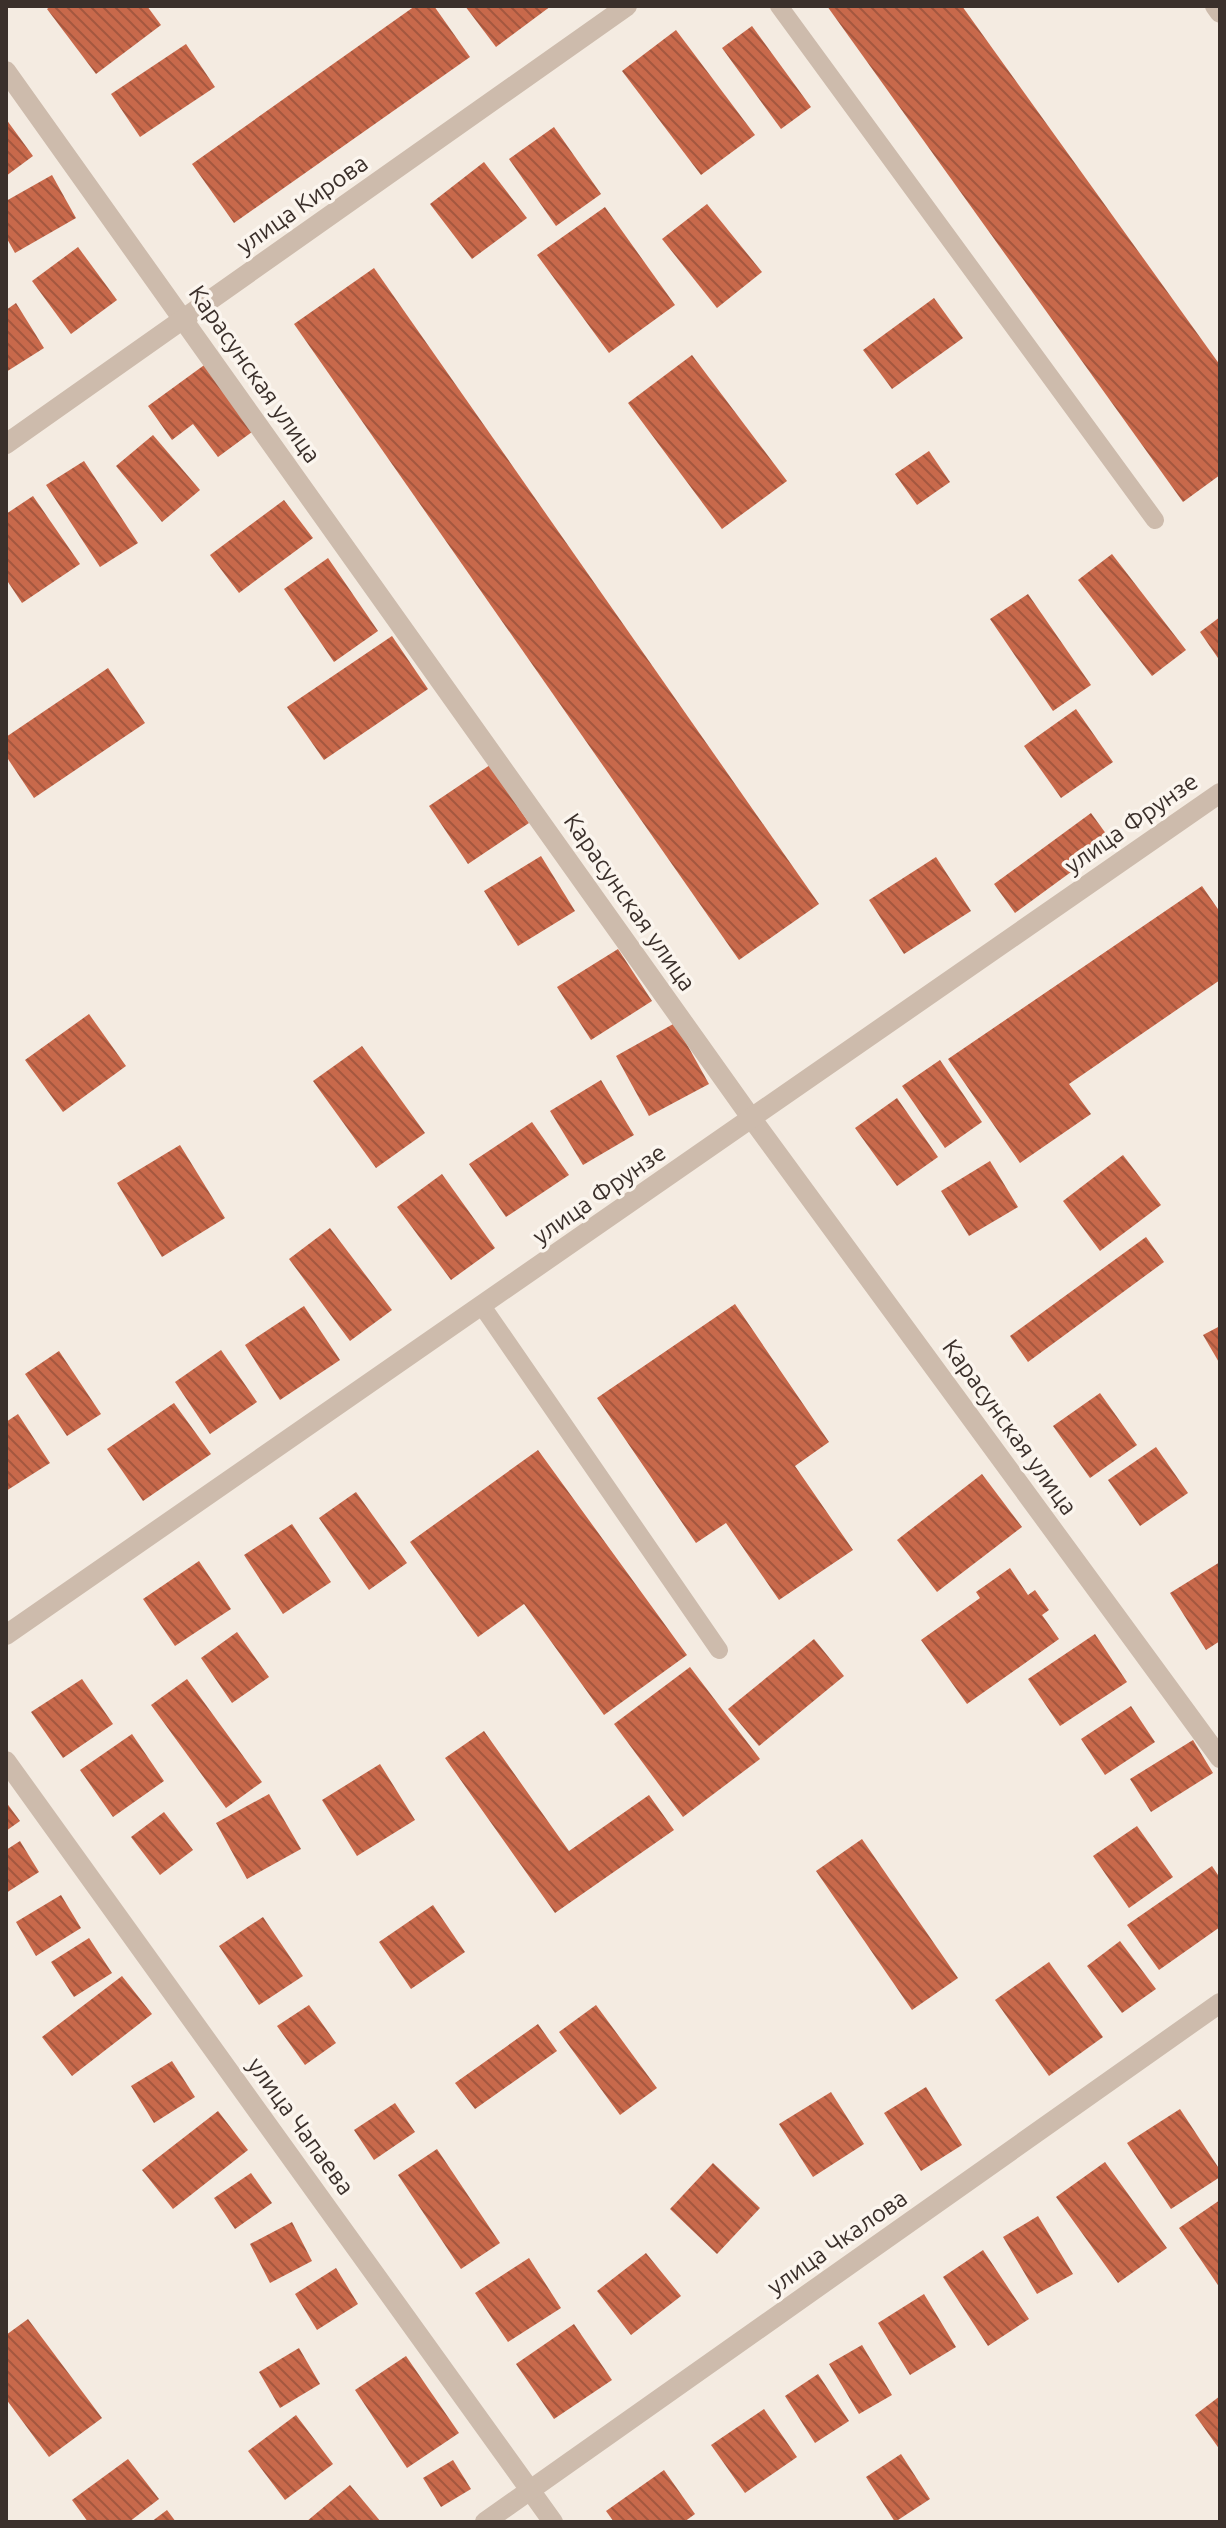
<svg xmlns="http://www.w3.org/2000/svg" width="1226" height="2528" font-family="Ubuntu,sans-serif">
<defs>
<pattern id="building-back-hatch" width="6" height="6" patternUnits="userSpaceOnUse" patternTransform="scale(2)"><rect width="6" height="6" fill="#c8694b"/><path d="M-1 5l2 2M0 0l6 6M5-1l2 2" fill="none" stroke="#a4573f"/></pattern>
</defs>
<rect width="100%" height="100%" fill="#f4ebe1"/>
<!-- building -->
<g fill="url(#building-back-hatch)">
<polygon points="51,6 147,6 161,25 96,74 47,9"/>
<polygon points="415,6 434,6 470,57 234,223 192,164"/>
<polygon points="465,6 551,6 496,47"/>
<polygon points="827,6 962,6 1220,365 1220,475 1183,502"/>
<polygon points="752,26 811,107 781,129 722,48"/>
<polygon points="676,30 755,135 701,175 622,71"/>
<polygon points="186,44 215,87 140,137 111,94"/>
<polygon points="6,119 33,156 6,176"/>
<polygon points="554,127 601,194 556,226 509,159"/>
<polygon points="484,162 527,218 472,259 430,204"/>
<polygon points="52,175 76,218 15,253 6,237 6,201"/>
<polygon points="707,204 762,272 717,308 662,239"/>
<polygon points="605,207 675,305 609,353 537,255"/>
<polygon points="78,247 117,300 71,334 32,281"/>
<polygon points="374,268 819,904 739,960 294,324"/>
<polygon points="934,298 963,338 892,389 863,350"/>
<polygon points="16,303 44,348 6,372 6,310"/>
<polygon points="692,355 787,481 722,529 628,403"/>
<polygon points="207,363 256,429 218,457 193,424 172,440 148,406"/>
<polygon points="153,435 200,490 162,522 116,466"/>
<polygon points="929,451 950,482 917,505 895,474"/>
<polygon points="84,461 138,543 100,567 46,485"/>
<polygon points="33,496 80,564 22,603 6,579 6,514"/>
<polygon points="284,500 313,538 239,593 210,555"/>
<polygon points="1112,554 1186,650 1152,676 1078,580"/>
<polygon points="328,558 378,631 334,662 284,589"/>
<polygon points="1028,594 1091,685 1053,711 990,619"/>
<polygon points="1220,617 1220,661 1200,632"/>
<polygon points="392,636 428,689 324,760 287,707"/>
<polygon points="108,668 145,723 34,798 6,756 6,737"/>
<polygon points="1076,709 1113,762 1061,798 1024,746"/>
<polygon points="490,765 529,823 468,864 429,806"/>
<polygon points="1091,813 1112,842 1015,913 994,884"/>
<polygon points="541,856 575,911 518,946 484,891"/>
<polygon points="936,857 971,911 904,954 869,900"/>
<polygon points="1202,886 1220,912 1220,980 1069,1084 1091,1114 1020,1163 948,1059"/>
<polygon points="618,949 652,1001 591,1040 557,987"/>
<polygon points="89,1014 126,1066 63,1112 25,1060"/>
<polygon points="675,1023 709,1084 649,1116 616,1056"/>
<polygon points="362,1046 425,1133 376,1168 313,1081"/>
<polygon points="940,1060 982,1122 945,1148 902,1086"/>
<polygon points="601,1080 634,1135 583,1165 550,1111"/>
<polygon points="897,1098 938,1157 897,1186 855,1128"/>
<polygon points="532,1122 569,1175 506,1217 469,1164"/>
<polygon points="180,1145 225,1218 162,1257 117,1183"/>
<polygon points="1123,1155 1161,1205 1100,1251 1063,1201"/>
<polygon points="990,1161 1018,1207 969,1236 941,1191"/>
<polygon points="442,1174 495,1248 451,1280 397,1207"/>
<polygon points="330,1228 392,1310 350,1341 289,1259"/>
<polygon points="1146,1237 1164,1262 1028,1362 1010,1336"/>
<polygon points="735,1304 829,1442 795,1466 853,1550 779,1600 726,1523 696,1543 597,1398"/>
<polygon points="304,1306 340,1360 280,1400 245,1345"/>
<polygon points="1220,1326 1220,1364 1203,1335"/>
<polygon points="221,1350 257,1402 210,1434 175,1382"/>
<polygon points="59,1351 101,1414 67,1436 25,1374"/>
<polygon points="1100,1393 1137,1445 1090,1478 1053,1426"/>
<polygon points="174,1403 211,1454 143,1501 107,1449"/>
<polygon points="18,1414 50,1463 6,1491 6,1422"/>
<polygon points="1156,1447 1188,1493 1140,1526 1108,1480"/>
<polygon points="538,1450 687,1655 604,1715 524,1604 478,1637 410,1542"/>
<polygon points="982,1474 1022,1527 937,1592 897,1540"/>
<polygon points="356,1492 407,1563 369,1590 319,1518"/>
<polygon points="292,1524 331,1582 283,1614 244,1555"/>
<polygon points="199,1561 231,1609 175,1646 143,1599"/>
<polygon points="1220,1562 1220,1641 1206,1650 1170,1593"/>
<polygon points="1010,1568 1028,1595 1035,1590 1049,1610 1042,1615 1059,1639 967,1704 921,1640 980,1598 976,1592"/>
<polygon points="237,1632 269,1677 232,1703 201,1658"/>
<polygon points="1095,1634 1127,1682 1060,1726 1028,1679"/>
<polygon points="814,1639 844,1676 759,1746 728,1709"/>
<polygon points="690,1667 760,1759 683,1817 614,1724"/>
<polygon points="82,1679 113,1724 63,1758 31,1712"/>
<polygon points="187,1679 262,1782 226,1808 151,1705"/>
<polygon points="1131,1706 1155,1742 1105,1775 1081,1739"/>
<polygon points="484,1731 569,1851 649,1795 674,1830 555,1913 445,1758"/>
<polygon points="132,1734 164,1781 113,1817 80,1770"/>
<polygon points="1193,1740 1213,1773 1151,1812 1130,1779"/>
<polygon points="380,1764 415,1820 357,1856 322,1800"/>
<polygon points="269,1794 301,1849 247,1879 216,1823"/>
<polygon points="6,1802 20,1821 6,1831"/>
<polygon points="164,1812 193,1850 160,1875 131,1837"/>
<polygon points="1137,1826 1173,1877 1129,1908 1093,1856"/>
<polygon points="862,1839 958,1978 912,2010 816,1871"/>
<polygon points="20,1841 39,1872 6,1893 6,1850"/>
<polygon points="1212,1866 1220,1878 1220,1927 1159,1970 1127,1925"/>
<polygon points="61,1895 81,1928 36,1956 16,1922"/>
<polygon points="433,1905 465,1952 411,1989 379,1942"/>
<polygon points="263,1917 303,1976 259,2005 219,1946"/>
<polygon points="89,1938 112,1973 74,1997 51,1962"/>
<polygon points="1120,1941 1156,1989 1122,2013 1087,1966"/>
<polygon points="1049,1962 1103,2037 1049,2076 995,2000"/>
<polygon points="122,1976 152,2014 72,2076 42,2037"/>
<polygon points="309,2005 336,2043 305,2065 277,2026"/>
<polygon points="596,2005 657,2088 620,2115 559,2032"/>
<polygon points="538,2024 557,2051 475,2109 455,2083"/>
<polygon points="172,2061 195,2097 154,2123 131,2086"/>
<polygon points="926,2087 962,2145 921,2171 884,2113"/>
<polygon points="831,2092 864,2144 813,2177 779,2124"/>
<polygon points="395,2103 415,2132 374,2160 354,2130"/>
<polygon points="1180,2109 1220,2170 1220,2177 1171,2209 1127,2143"/>
<polygon points="218,2111 248,2150 173,2209 142,2170"/>
<polygon points="437,2149 500,2243 461,2269 398,2175"/>
<polygon points="1105,2162 1167,2248 1118,2283 1056,2197"/>
<polygon points="713,2163 760,2208 717,2254 670,2209"/>
<polygon points="251,2173 272,2203 235,2229 214,2198"/>
<polygon points="1220,2200 1220,2288 1179,2228"/>
<polygon points="1038,2216 1073,2274 1037,2294 1003,2237"/>
<polygon points="292,2222 312,2261 270,2283 250,2244"/>
<polygon points="983,2250 1029,2319 988,2346 943,2277"/>
<polygon points="646,2253 681,2296 631,2335 597,2291"/>
<polygon points="529,2258 561,2308 508,2342 475,2293"/>
<polygon points="336,2268 358,2304 317,2330 295,2294"/>
<polygon points="924,2294 956,2347 910,2375 878,2323"/>
<polygon points="28,2319 102,2418 49,2457 6,2399 6,2335"/>
<polygon points="574,2324 612,2380 554,2419 516,2364"/>
<polygon points="862,2345 892,2395 859,2414 829,2364"/>
<polygon points="299,2348 320,2384 280,2408 259,2372"/>
<polygon points="406,2356 459,2433 407,2468 355,2390"/>
<polygon points="818,2374 849,2421 815,2443 785,2396"/>
<polygon points="1220,2396 1220,2450 1195,2415"/>
<polygon points="764,2409 797,2457 745,2493 711,2445"/>
<polygon points="296,2415 333,2464 285,2500 248,2451"/>
<polygon points="901,2454 930,2499 895,2522 866,2477"/>
<polygon points="128,2459 159,2499 129,2522 88,2522 72,2500"/>
<polygon points="453,2460 471,2489 441,2507 423,2478"/>
<polygon points="664,2470 695,2514 684,2522 614,2522 606,2511"/>
<polygon points="350,2485 381,2522 306,2522"/>
<polygon points="167,2510 176,2522 151,2522"/>
</g>
<g fill="none" stroke-linecap="round" stroke-linejoin="round">
<!-- service -->
<g stroke="#cdbbac" stroke-width="18">
<polyline points="779,6 1155,520"/>
<polyline points="482,1306 719,1650"/>
</g>
<!-- minor -->
<polyline stroke="#cdbbac" stroke-width="20" points="6,1761 553,2522"/>
<!-- tertiary -->
<g stroke="#cdbbac" stroke-width="20">
<polyline points="1215,6 1220,13"/>
<polyline points="6,71 752,1119 1220,1758"/>
<polyline points="6,444 627,6"/>
<polyline points="6,1635 1220,793"/>
<polyline points="485,2522 1220,2003"/>
</g>
</g>
<g text-anchor="middle" dominant-baseline="central" stroke-width="7" stroke-linejoin="round" paint-order="stroke">
<!-- street labels -->
<g font-size="24" fill="#3b302b" stroke="#fbf5ee">
<text transform="translate(302 204) rotate(-35)">улица Кирова</text>
<text transform="translate(255 374) rotate(55)">Карасунская улица</text>
<text transform="translate(1131 823) rotate(-35)">улица Фрунзе</text>
<text transform="translate(630 902) rotate(55)">Карасунская улица</text>
<text transform="translate(599 1194) rotate(-35)">улица Фрунзе</text>
<text transform="translate(1010 1427) rotate(54)">Карасунская улица</text>
<text transform="translate(301 2126) rotate(54)">улица Чапаева</text>
<text transform="translate(837 2242) rotate(-35)">улица Чкалова</text>
</g>
</g>
<!-- border -->
<rect width="1226" height="2528" fill="none" stroke="#3b302b" stroke-width="16"/>
</svg>
